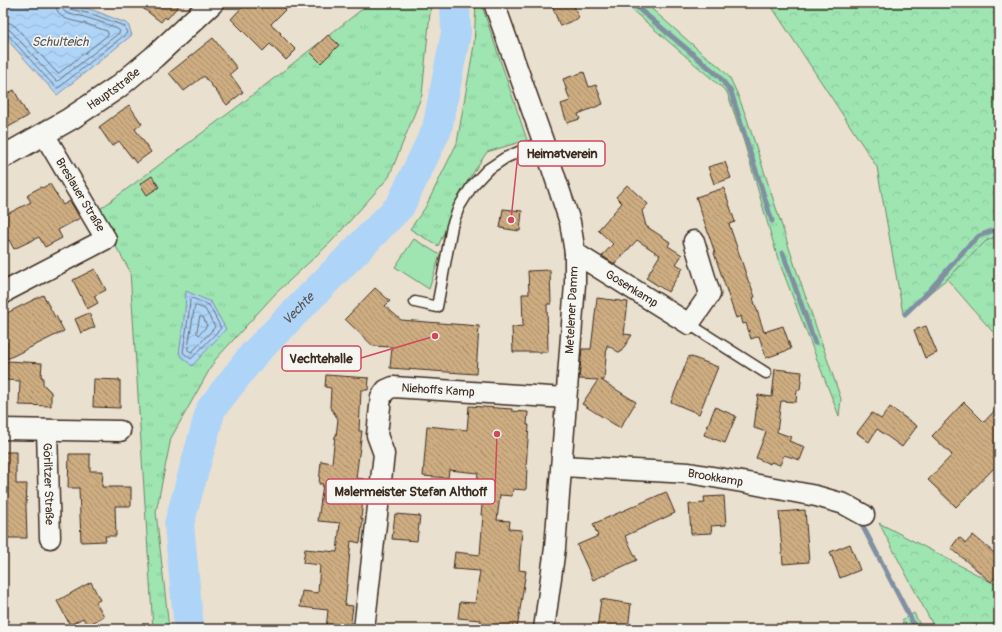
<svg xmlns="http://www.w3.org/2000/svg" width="1002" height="632" font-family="Pangolin,sans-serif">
<defs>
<pattern id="grass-tufts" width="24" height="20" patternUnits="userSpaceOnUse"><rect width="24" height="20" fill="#9ee5b2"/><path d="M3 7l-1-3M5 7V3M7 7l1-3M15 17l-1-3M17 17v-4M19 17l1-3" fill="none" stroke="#89c599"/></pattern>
<pattern id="forest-crowns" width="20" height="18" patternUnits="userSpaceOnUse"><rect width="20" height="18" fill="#9ee5b2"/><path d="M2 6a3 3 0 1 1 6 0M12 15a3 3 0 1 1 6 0" fill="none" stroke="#89c599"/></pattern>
<pattern id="water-waves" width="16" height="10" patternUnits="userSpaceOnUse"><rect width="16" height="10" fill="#aed4f8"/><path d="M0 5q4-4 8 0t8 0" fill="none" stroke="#97b6d4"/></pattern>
<pattern id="building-back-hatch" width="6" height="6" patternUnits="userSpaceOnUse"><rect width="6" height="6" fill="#cead82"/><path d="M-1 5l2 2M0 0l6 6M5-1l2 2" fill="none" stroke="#a88d6a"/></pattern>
</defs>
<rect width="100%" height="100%" fill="#eae0d0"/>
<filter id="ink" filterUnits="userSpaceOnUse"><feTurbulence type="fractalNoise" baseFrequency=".025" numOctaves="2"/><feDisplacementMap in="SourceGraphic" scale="8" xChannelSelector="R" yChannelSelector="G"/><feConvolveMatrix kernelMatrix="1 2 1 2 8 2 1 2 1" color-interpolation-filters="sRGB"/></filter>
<g filter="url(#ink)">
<!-- grass -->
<g fill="url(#grass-tufts)" stroke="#6c8868">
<polygon points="370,3 431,3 422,95 389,177 331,242 275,294 215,360 171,438 156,512 169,629 153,629 130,271 96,212 245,101"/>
<polygon points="476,3 481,3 527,140 487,152 467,182 438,246 410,229 425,208 457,143 474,45"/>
<polygon points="624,3 645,3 702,53 720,67 730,78 737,93 746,116 796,269 841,399 839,416 778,259 744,142 727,92"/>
<polygon points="999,235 999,339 947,279 986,241"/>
<polygon points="914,613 922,629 908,629 902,620"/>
</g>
<!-- forest -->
<g fill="url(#forest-crowns)" stroke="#6c8868">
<polygon points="770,3 999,3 999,235 986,241 947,279 903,314 877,167 770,4"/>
<polygon points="879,523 999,586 999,629 935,629"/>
</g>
<!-- pitch -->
<polygon fill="#9ee5b2" stroke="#6c8868" points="414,239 440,255 429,289 395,267"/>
<!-- water -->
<g fill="url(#water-waves)" stroke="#8090a1">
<polygon points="3,3 63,3 93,10 128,24 132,35 57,95 3,35"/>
<polygon points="186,291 211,302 226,329 192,366 179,354 185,311"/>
</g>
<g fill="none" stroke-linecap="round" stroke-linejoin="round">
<!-- shore -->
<g stroke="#696e75" stroke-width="1">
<path d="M3 22 10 23 15 26 57 73H59L108 35V33L107 31C100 29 94 26 86 24 73 20 56 21 56 3"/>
<path d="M3 28 8 29 11 31 56 81H58L119 33 120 31C114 25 90 19 81 16 76 15 69 15 65 12 62 9 62 7 62 3"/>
<polyline points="3,33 7,34 56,88 58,88 127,33 124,26 92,14 70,9 67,6 67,3"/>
<polygon points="192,298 209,305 221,328 191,359 184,353 183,352 189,312 190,300"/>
<polygon points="195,306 197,306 205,309 215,327 192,352 191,352 188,350"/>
<polygon points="200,317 203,317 207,326 199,335 197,333"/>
</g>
<!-- stream -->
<g stroke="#8090a1" stroke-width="5">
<polyline points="632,3 719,76 731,92 772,221"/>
<polyline points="783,253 815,343"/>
<polyline points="905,314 930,290 969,245 979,236 999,228"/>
<polyline points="860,521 916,629"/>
</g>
<!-- river -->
<path stroke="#aed4f8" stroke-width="30" id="s1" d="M189 629 179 524 211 409 253 355 400 206 437 129 456 33 455 3"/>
</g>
<!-- building -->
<g fill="url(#building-back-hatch)" stroke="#3b2a1e">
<polygon points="136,3 181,3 167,19 165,17 161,22"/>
<polygon points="246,3 292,3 271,24 281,33 280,34 296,50 286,60 270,44 263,51 231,19"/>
<polygon points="551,3 573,3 579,18 560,26"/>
<polygon points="328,35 339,45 321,63 310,52"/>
<polygon points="213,38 237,68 230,74 243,92 227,105 204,76 184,91 169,73"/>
<polygon points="584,72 589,87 596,85 603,104 578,114 580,119 567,123 561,104 570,101 563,79"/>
<polygon points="14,90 28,116 3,130 3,96"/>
<polygon points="129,105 142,124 135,129 151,152 136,163 119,141 112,146 99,127"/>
<polygon points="725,162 731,178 714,184 708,167"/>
<polygon points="152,176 159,187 147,195 140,184"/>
<polygon points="50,184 63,205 70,201 80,218 58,230 62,238 45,247 39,237 14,249 9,240 3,243 3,216 31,202 27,196 29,195 28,194 41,187 42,188"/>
<polygon points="627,185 648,204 642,211 646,226 670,242 668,246 682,255 676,264 683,268 668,292 646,278 660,255 637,240 615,264 602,256 613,244 598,230 622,203 616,197"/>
<polygon points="724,188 735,222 729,224 749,283 750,283 755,297 753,298 764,332 783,326 791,349 766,358 759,336 751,339 746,323 743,324 741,316 736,318 714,253 715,253 696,197"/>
<polygon points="503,209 522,211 520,231 500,228"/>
<polygon points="95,269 106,290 94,296 98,303 87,309 73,280"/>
<polygon points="550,270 551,304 547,304 548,352 513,352 512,327 523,326 522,294 529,294 528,271"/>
<polygon points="375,288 390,301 385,306 401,320 479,326 476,374 390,368 392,347 373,346 345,319"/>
<polygon points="43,295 55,317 56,316 64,331 7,359 7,342 3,344 3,315"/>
<polygon points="597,298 628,302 624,334 632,335 620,353 607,345 604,380 601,380 636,402 620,428 582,404 598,380 579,379 582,349 591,349"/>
<polygon points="89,313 95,327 81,333 75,319"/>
<polygon points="926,326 937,353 925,358 914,330"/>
<polygon points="689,356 718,367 699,414 671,402"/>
<polygon points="7,361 42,363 41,377 43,377 43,384 51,392 51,406 19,405 20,381 6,380"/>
<polygon points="775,369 802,372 800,390 797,390 796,402 781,401 777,432 791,437 789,441 805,447 800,460 784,455 780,465 771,462 770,464 756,458 766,432 754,428 758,395 772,397"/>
<polygon points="326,375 369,378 368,390 361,390 359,431 362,431 356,478 365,479 361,519 363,519 360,543 351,541 345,605 353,606 350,629 326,629 328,610 300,607 302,591 318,593 320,565 303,563 305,549 337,552 340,523 318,521 323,484 319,484 321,461 332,463 335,436 336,436 338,419 330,407 331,388 325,387"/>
<polygon points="94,379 120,380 120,408 93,407"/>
<polygon points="964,402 984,422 999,406 999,463 956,507 928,480 952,455 932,436"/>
<polygon points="469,406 512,409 512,411 528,412 527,425 529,425 526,468 527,467 526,490 513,489 512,496 500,495 497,520 510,521 509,529 522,530 519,570 526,571 517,629 480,629 481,620 458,618 460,602 475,603 480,571 453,569 455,552 480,555 483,515 481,515 483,496 476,495 478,473 449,470 448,478 423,476 427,426 467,430"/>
<polygon points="715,407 736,416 725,443 704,435"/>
<polygon points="890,407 917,426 902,447 877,429 869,442 857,433 872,413 881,419"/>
<polygon points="3,452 16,452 16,484 27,484 26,506 27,538 3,538"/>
<polygon points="69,454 90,454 90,471 103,471 102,487 131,487 131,506 115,506 116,536 105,536 106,541 81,542 79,488 68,488"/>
<polygon points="666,492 675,513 625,536 637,560 593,580 577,545 598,536 593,524"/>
<polygon points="724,496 726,525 711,526 712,533 691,534 689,504 705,503 704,497"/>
<polygon points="805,510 809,562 783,564 779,512"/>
<polygon points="395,514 420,516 417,541 392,539"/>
<polygon points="973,535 999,557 999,573 991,582 951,548 959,537 966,543"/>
<polygon points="850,544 860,570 840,578 830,552"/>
<polygon points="91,582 100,600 96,602 104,616 87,626 83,618 70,625 57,601"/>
<polygon points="601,599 631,604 628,629 597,629"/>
</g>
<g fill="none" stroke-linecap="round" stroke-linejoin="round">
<!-- lane casing -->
<g stroke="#3b2a1e" stroke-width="13">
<g id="lane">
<polyline points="415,302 437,307 452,226 459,207 472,186 487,170 505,158 543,141"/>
<polyline points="689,324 766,373"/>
</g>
</g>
<!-- street casing -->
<g stroke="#3b2a1e" stroke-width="23">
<g id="street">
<polyline points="494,3 543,141 570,222 575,253 575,284 555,548 544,629"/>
<path id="s2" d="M575 253 689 324 710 294 694 241"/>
<polyline points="3,294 6,291 106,239 44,134"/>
<polyline points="3,429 120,431"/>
<path id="s3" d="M47 430 50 538"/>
<path id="s4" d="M562 466 689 473 748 483 816 496 844 504 864 515"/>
<path id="s5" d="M364 629 384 454 377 435 381 397 386 390 393 387 566 398"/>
</g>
</g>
<!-- secondary casing -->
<g stroke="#3b2a1e" stroke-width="25">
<g id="secondary">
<path id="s6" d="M3 157 70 119 118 87 154 57 212 3"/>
</g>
</g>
<!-- lane -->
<use href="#lane" stroke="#f6f6f2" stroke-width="10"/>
<!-- street -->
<use href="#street" stroke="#f6f6f2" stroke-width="20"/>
<!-- secondary -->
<use href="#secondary" stroke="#f6f6f2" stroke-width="22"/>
</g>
</g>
<g text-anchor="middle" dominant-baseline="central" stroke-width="3" stroke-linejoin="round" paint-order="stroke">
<!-- street labels -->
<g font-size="12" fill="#3b2a1e" stroke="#f6f6f2">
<text stroke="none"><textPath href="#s6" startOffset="130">Hauptstraße</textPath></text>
<text transform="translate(80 195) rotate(59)">Breslauer Straße</text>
<text stroke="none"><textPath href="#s2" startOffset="67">Gosenkamp</textPath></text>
<text transform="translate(572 310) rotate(-87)">Metelener Damm</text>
<text stroke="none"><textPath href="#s5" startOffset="296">Niehoffs Kamp</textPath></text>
<text stroke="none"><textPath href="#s4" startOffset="154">Brookkamp</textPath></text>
<text stroke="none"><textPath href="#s3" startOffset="54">Görlitzer Straße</textPath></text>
</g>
<!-- water labels -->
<g font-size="13" font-style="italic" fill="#585454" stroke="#f6f6f2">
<text x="60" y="42">Schulteich</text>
<text stroke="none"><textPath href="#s1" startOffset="358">Vechte</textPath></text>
</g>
</g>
<!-- callouts -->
<path fill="none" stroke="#d1495b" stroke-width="1.5" d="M511 220L518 153M435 336L361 358M497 434L495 492"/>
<g fill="#d1495b" stroke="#f6f6f2" stroke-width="1.5">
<circle cx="511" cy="220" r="4"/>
<circle cx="435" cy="336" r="4"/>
<circle cx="497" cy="434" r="4"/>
</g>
<g fill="#f6f6f2" stroke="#d1495b" stroke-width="1.5">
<rect x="518" y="141" width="87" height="25" rx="4"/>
<rect x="282" y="346" width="79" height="25" rx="4"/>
<rect x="326" y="479" width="169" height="25" rx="4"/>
</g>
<g font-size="13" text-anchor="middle" font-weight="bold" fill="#3b2a1e">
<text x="562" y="158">Heimatverein</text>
<text x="321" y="363">Vechtehalle</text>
<text x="411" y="496">Malermeister Stefan Althoff</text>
</g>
<!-- margin -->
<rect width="1002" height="632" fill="none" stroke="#f6f6f2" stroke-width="16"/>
<rect x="8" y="8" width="986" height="616" fill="none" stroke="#3b2a1e" stroke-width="1.5" filter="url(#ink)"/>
</svg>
